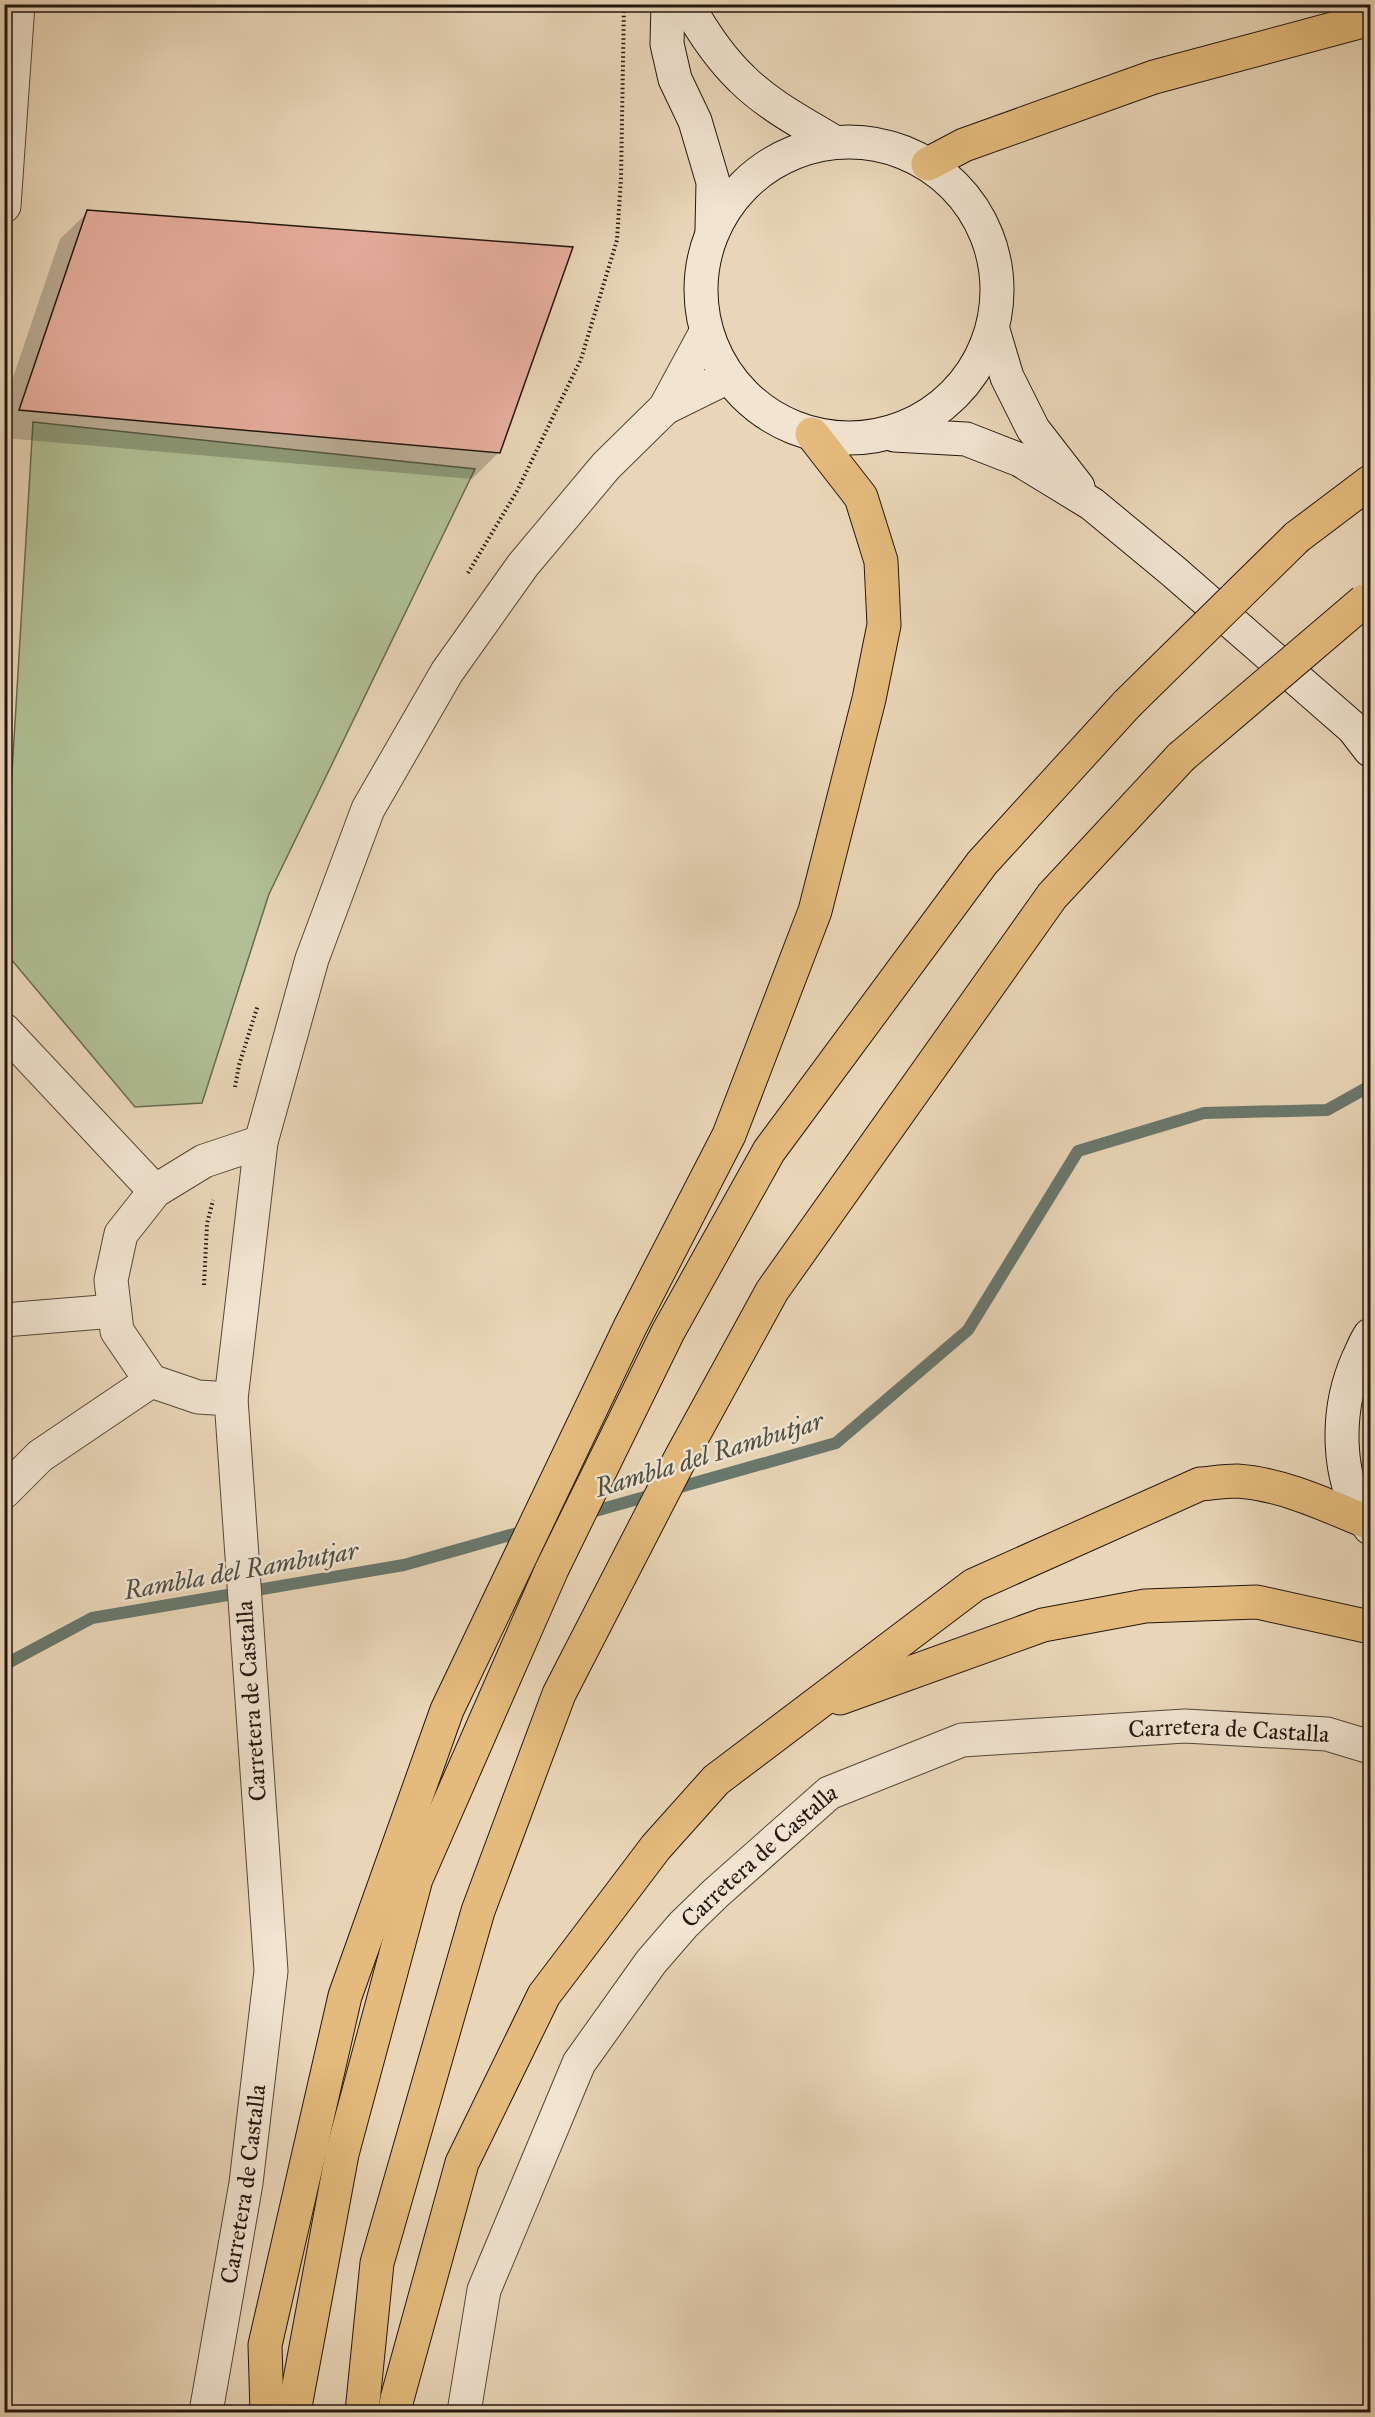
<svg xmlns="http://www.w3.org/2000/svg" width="1375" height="2417" font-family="'IM FELL Great Primer',serif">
<rect width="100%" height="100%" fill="#e9d6b8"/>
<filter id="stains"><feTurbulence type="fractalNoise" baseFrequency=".00333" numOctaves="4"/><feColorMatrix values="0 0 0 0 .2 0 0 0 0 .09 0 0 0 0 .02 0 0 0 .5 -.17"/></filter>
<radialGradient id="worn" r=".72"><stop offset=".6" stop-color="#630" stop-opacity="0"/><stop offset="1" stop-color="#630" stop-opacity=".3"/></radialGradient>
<!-- green -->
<polygon fill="#b0bf94" stroke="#6a6a52" stroke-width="1.5" points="33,422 475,469 269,894 202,1103 135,1107 5,952 5,890"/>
<!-- shadow -->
<polygon fill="#0003" points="88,212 499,452 472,479 4,438 4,404 60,239"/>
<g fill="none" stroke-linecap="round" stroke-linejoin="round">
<!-- stream -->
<polyline stroke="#69786d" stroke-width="12" points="4,1665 92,1618 404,1565 836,1443 968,1330 1078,1151 1204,1113 1327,1110 1370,1086"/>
</g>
<!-- building -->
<polygon fill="#e7ae9e" stroke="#23160f" stroke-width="1.5" points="87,210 573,247 500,453 19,410"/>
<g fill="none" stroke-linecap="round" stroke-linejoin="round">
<!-- minor casing -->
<g stroke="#544639" stroke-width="35">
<g id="minor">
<polyline points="4,206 18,4"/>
<polyline points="4,1030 155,1191"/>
<polyline points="4,1320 114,1311"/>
<polyline points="231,1399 198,1397 151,1381 117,1331 111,1280 121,1234 155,1191 204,1161 261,1142"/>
<polyline points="4,1492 40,1456 151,1381"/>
<path id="s1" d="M464 2412 484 2290 579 2063 651 1962 683 1925 716 1893 829 1793 962 1740 1185 1726 1327 1734 1370 1747"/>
</g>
</g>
<!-- tertiary casing -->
<g stroke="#544639" stroke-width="35">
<g id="tertiary">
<polyline points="665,408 728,377"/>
<path id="s2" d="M206 2412 246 2183 271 1971 231 1399 261 1142 312 959 368 809 447 672 523 565 606 466 665 408 706 332"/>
</g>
</g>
<!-- secondary casing -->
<g stroke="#23160f" stroke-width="35">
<g id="secondary">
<polyline points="668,4 667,44 675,79 695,121 713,182 712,229"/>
<path d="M687 4C702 31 720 58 742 79 768 105 803 123 834 142"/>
<circle cx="849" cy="290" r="148"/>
<polyline points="993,330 1007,377 1033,429 1078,487"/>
<polyline points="894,435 966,439 1020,460 1092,504 1173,571 1353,728 1370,750"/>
<path d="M1370 1335C1365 1342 1362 1351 1358 1359 1335 1411 1335 1482 1370 1528"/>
</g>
</g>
<!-- motorway casing -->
<g stroke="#23160f" stroke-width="35">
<g id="motorway">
<polyline points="928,164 964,145 1154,77 1370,19"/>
<polyline points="1297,537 1370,482"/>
<polyline points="840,1698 1043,1625 1145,1606 1257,1602 1370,1627"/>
<polyline points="267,2412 265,2345 345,1996 447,1710 630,1327 729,1135 815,911 869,699 884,625 881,561 861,497 812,434"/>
<polyline points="294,2412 342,2154 416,1879 552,1569 668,1332 769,1151 982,863 1127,704"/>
<polyline points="362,2412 377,2263 478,1911 559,1694 679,1461 772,1291 1052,896 1181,757"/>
<path d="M395 2412 397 2399 462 2163 544 1995 656 1847 716 1780 974 1585 1200 1484C1212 1483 1225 1481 1237 1481 1282 1484 1324 1504 1365 1521"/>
</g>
</g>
<!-- path -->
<g stroke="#23160f" stroke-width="4" stroke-dasharray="1.5 3" stroke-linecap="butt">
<polyline points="468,573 517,491 581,359 617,240 621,178 624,4"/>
<polyline points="235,1087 239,1065 258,1005"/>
<polyline points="204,1285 207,1224 213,1200"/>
</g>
<!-- minor -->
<use href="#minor" stroke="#f1e4d1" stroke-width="33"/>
<!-- tertiary -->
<use href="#tertiary" stroke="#f1e4d1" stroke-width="33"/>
<!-- secondary -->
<use href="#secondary" stroke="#f1e4d1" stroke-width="33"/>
<!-- motorway -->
<use href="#motorway" stroke="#e4bb7c" stroke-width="33"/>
<!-- motorway-bridge casing -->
<g stroke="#23160f" stroke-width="35" stroke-linecap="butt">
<g id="motorway-bridge">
<polyline points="1127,704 1297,537"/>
<polyline points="1181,757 1364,601"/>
</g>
</g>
<!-- motorway-bridge -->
<use href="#motorway-bridge" stroke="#e4bb7c" stroke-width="33"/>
</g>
<g text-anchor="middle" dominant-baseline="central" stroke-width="5" stroke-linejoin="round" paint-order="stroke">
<!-- street labels -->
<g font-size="24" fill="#23160f" stroke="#f1e4d1">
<text transform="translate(251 1701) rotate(-94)">Carretera de Castalla</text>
<text stroke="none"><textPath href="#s1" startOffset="1150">Carretera de Castalla</textPath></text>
<text stroke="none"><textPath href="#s1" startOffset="646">Carretera de Castalla</textPath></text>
<text stroke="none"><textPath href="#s2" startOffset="231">Carretera de Castalla</textPath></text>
</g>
<!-- water labels -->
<g font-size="26" font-style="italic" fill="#4c4f46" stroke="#f1e4d1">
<text transform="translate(709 1454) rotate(-17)">Rambla del Rambutjar</text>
<text transform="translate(241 1570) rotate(-10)">Rambla del Rambutjar</text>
</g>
</g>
<!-- margin -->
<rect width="1375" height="2417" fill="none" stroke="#e9d6b8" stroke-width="24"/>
<rect x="6" y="6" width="1363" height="2405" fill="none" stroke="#23160f" stroke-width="3"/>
<rect x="12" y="12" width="1351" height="2393" fill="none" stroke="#23160f" stroke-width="1.5"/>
<rect width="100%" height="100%" filter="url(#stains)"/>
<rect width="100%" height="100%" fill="url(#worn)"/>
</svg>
